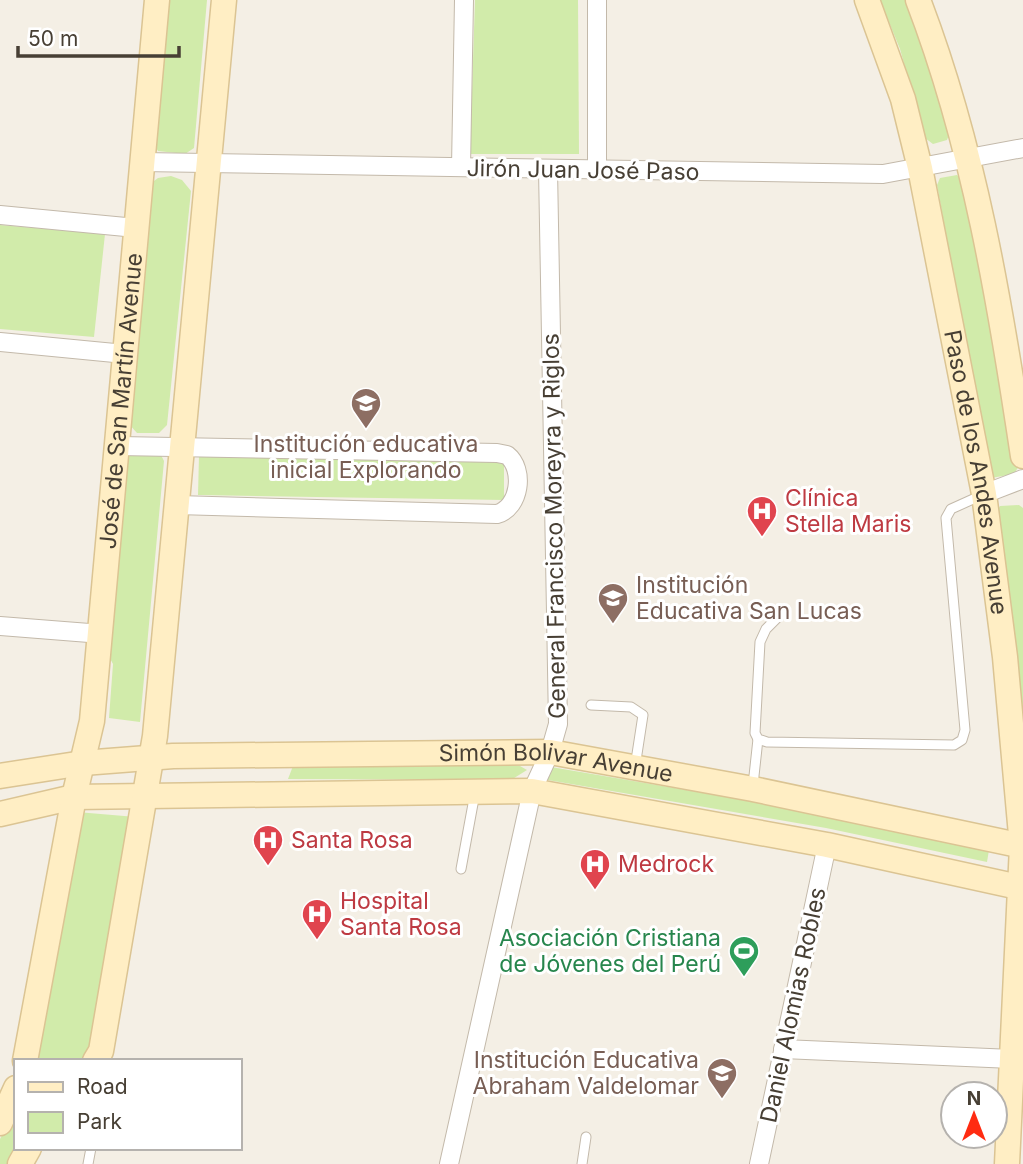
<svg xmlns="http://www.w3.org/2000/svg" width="1023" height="1164" font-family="Inter,sans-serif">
<rect width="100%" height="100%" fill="#f4efe5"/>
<!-- green -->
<g fill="#d1ebaa">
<polygon points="167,0 207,0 194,148 185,154 158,151 154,144"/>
<polygon points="475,0 578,0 579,154 470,154"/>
<polygon points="880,0 909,0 951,130 947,140 933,144 925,138 900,49"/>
<polygon points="957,175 962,180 1019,466 1014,474 991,478 937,185 940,178"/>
<polygon points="171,176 182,180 191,191 167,425 159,433 137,433 129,424 150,184 158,178"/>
<polygon points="0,225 105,234 94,337 0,329"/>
<polygon points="133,451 159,451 164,461 140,722 109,718 113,664 106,651 126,457"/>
<polygon points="199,456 504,461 504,500 198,495"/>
<polygon points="1019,505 1023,508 1023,759 996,512 1000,506"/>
<polygon points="293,766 520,766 527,770 511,780 288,779"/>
<polygon points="551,767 827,814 989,850 987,862 826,828 542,779"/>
<polygon points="77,812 136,817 91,1053 85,1061 32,1061"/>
<polygon points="16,1107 17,1148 8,1164 0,1164 0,1139"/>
</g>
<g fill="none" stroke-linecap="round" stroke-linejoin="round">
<!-- lane casing -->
<g stroke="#c3b9aa" stroke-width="11">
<g id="lane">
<polyline points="783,612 766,629 760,642 755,733 758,739 767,742 954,745 962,740 965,730 946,518 951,509 982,495"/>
<polyline points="591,705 631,707 643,715 635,767"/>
<polyline points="753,785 758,739"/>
<polyline points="461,869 475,793"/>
<polyline points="88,1164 91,1148"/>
<polyline points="582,1164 586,1137"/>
</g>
</g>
<!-- street casing -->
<g stroke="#c3b9aa" stroke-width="20">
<g id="street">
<polyline points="141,162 883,174 1023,148"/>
<polyline points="461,167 464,0"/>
<polyline points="597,170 597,0"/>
<polyline points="0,215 136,228"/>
<polyline points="0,342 125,354"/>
<path d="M119 446 497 453 507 455C525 469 520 508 497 514L177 505"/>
<polyline points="984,494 1023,479"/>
<polyline points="0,626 102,634"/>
<polyline points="783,1049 1012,1059"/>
<polyline points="449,1164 532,791 550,752 558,724 548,169"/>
<polyline points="759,1164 827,845"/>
</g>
</g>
<!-- secondary casing -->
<g stroke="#dbc493" stroke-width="27">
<g id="secondary">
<path id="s1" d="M867 0 903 99 920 168 984 494 1005 657 1022 846 1007 1164"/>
<path d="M918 0C974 146 1000 302 1023 456"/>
<path id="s2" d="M0 776 83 763 173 756 550 752 753 789 1023 846"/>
<polyline points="0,814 74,797 532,791 827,845 1023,888"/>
<path id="s3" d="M25 1061 74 797 92 721 157 0"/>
<polyline points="95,1061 101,1051 155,736 224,0"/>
<polyline points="0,1123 16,1088"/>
<polyline points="20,1164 29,1148"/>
</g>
</g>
<!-- lane -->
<use href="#lane" stroke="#fff" stroke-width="9"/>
<!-- street -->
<use href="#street" stroke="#fff" stroke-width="18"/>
<!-- secondary -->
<use href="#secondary" stroke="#ffeec4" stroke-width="24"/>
</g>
<!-- icons -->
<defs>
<g id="school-pin" transform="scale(1.575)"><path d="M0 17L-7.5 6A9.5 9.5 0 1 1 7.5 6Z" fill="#8d6e63" stroke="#fff"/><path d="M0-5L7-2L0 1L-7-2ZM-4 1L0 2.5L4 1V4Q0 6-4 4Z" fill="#fff"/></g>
<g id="hospital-pin" transform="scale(1.575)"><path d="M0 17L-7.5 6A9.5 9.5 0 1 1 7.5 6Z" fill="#e0444e" stroke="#fff"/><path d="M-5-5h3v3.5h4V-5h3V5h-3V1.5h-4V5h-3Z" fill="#fff"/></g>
<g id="stadium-pin" transform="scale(1.575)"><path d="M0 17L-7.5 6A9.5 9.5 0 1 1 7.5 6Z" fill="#2e9e5b" stroke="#fff"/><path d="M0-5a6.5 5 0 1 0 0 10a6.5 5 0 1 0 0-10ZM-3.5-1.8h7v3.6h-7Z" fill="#fff"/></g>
</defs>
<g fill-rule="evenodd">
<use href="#school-pin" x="366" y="403"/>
<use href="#hospital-pin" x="762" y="511"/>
<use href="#school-pin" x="613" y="598"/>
<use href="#hospital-pin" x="268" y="840"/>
<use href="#hospital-pin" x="595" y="864"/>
<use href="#hospital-pin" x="317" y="914"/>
<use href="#stadium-pin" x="744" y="951"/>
<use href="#school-pin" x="722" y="1073"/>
</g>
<g text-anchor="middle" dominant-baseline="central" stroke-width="6" stroke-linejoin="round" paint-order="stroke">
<!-- street labels -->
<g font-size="23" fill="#473f34" stroke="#fff">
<text transform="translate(583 170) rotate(1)">Jirón Juan José Paso</text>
<text stroke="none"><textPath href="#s3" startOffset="668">José de San Martín Avenue</textPath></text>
<text stroke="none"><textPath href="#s1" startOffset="486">Paso de los Andes Avenue</textPath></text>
<text transform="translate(554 526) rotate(-91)">General Francisco Moreyra y Riglos</text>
<text stroke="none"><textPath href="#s2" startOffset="558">Simón Bolivar Avenue</textPath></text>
<text transform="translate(793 1005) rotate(-78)">Daniel Alomias Robles</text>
</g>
<!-- education labels -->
<g font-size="23" fill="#785e54" stroke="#fff">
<text x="366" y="444">Institución educativa<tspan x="366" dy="26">inicial Explorando</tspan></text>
<text x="636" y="585" text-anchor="start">Institución<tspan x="636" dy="26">Educativa San Lucas</tspan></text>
<text x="699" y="1060" text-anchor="end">Institución Educativa<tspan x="699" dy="26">Abraham Valdelomar</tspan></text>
</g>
<!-- health labels -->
<g font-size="23" fill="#be3a42" stroke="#fff" text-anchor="start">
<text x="785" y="498">Clínica<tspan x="785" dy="26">Stella Maris</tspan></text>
<text x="291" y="840">Santa Rosa</text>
<text x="618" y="864">Medrock</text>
<text x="340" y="901">Hospital<tspan x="340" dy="26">Santa Rosa</tspan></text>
</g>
<!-- leisure labels -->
<g font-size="23" fill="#27864d" stroke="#fff" text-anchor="end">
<text x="721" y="938">Asociación Cristiana<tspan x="721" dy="26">de Jóvenes del Perú</tspan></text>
</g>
</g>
<!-- legend -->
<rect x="14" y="1059" width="228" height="91" fill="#ffffff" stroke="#b5b2ae" stroke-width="2"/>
<rect x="28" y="1082" width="35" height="10" fill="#ffeec4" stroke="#b5b2ae" stroke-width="2"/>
<text x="77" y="1094" font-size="21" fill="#473f34">Road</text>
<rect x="28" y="1112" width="35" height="21" fill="#d1ebaa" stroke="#b5b2ae" stroke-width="2"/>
<text x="77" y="1129" font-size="21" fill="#473f34">Park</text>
<!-- north arrow -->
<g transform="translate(974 1115)"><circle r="33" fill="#ffffff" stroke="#b5b2ae" stroke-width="2"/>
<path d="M0-5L12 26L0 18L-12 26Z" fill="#ff2b11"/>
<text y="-10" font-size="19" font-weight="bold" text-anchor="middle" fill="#473f34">N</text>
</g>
<!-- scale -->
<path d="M18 46v10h161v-10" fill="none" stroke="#473f34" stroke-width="3.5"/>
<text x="28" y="46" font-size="21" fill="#473f34" stroke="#ffffff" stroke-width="5" paint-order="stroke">50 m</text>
</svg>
